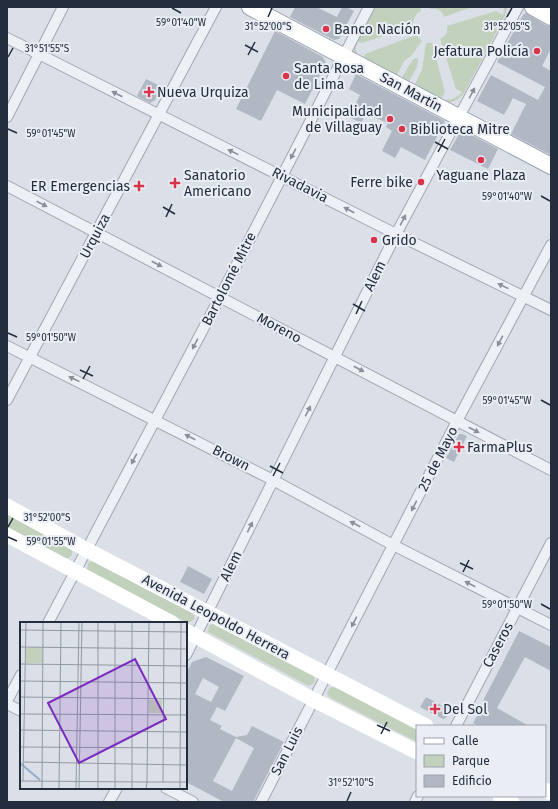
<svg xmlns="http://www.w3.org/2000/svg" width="558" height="809" font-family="'Fira Sans',sans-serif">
<rect width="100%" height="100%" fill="#dbdfe7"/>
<!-- green -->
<g fill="#c1d1bb">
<path d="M374 7H420L421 11C415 14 413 18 413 26L362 43 358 41C354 49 356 55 363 59L365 54 416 35 422 41 411 56 404 61 396 77 401 79 410 64 415 58 418 59 417 67 408 83 414 86 422 70 426 43H432L445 92 441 99C448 102 457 98 462 92L456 89 440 39C446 36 448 33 447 26L496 11 503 15 504 7 507 8 505 16 464 93C459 100 452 103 444 103L357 57 354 52 355 43Z"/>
<path d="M430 7H472L444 17C442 10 437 8 430 9Z"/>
<path d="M7 513 71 548C73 553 73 556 68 558H64L7 527Z"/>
<polygon points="92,560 193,612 194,617 194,619 190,622 186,622 89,571 87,569 88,564"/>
<path d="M213 623 313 675C316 681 314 686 307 685L210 633 208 632 209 626Z"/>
<polygon points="335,687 417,729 417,742 329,697 327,693 330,688"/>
</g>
<!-- building -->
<g fill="#b1b8c4" fill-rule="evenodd">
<polygon points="295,7 316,7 337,17 342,7 346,7 354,11 339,39 334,40 290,17"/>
<polygon points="526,13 546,25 551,26 551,49 542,66 551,71 551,155 511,134 526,104 513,98 504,115 477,101 491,75 538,100 545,87 497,62 523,15"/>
<polygon points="275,31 323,57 326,63 305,104 277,90 261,121 236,109"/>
<polygon points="356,74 445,121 425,160 401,147 395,158 382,151 392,131 386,127 388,123 366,114 361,123 349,117 360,95 349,89"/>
<polygon points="146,79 162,87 155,100 150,103 137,96"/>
<polygon points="466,132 498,149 488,169 450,150 459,134"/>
<polygon points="459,434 462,434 467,436 454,462 446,458"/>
<polygon points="188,566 212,579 204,594 180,582"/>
<polygon points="519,631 551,647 551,671 525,657 497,708 529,726 479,726 473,723 485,702 483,701"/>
<path d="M206 657 244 676 225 711 217 707 210 720 222 726 220 729 236 737 247 735 252 726 284 742 253 802H224L186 782V674L192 662ZM203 678 219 687 211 702 195 694ZM236 738 254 748 232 791 213 781Z"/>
<polygon points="426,697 450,710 446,718 443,719 420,707"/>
</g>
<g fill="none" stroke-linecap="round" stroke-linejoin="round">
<!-- street casing -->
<g stroke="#a0a6b1" stroke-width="12">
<g id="street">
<polyline points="7,38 396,234 551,310"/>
<polyline points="7,117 63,7"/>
<polyline points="7,186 551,470"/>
<polyline points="7,346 273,480 393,545 551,625"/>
<polyline points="7,400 216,7"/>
<polyline points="48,623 220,297 369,7"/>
<polyline points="186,655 396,234 518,7"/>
<polyline points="7,701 21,675"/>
<polyline points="7,704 21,711"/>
<polyline points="456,726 551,543"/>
<polyline points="166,788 193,802"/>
<polyline points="109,802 117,788"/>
<polyline points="261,802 457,421 551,245"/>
<polyline points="415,802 418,796"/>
</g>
</g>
<!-- primary casing -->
<g stroke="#99a4b3" stroke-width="18">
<g id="primary">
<polyline points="250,7 551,166"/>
<polyline points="533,7 551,17"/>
</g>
</g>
<!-- street -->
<use href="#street" stroke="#edf0f5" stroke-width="10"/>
<!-- secondary -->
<g stroke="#fff" stroke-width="15">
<polyline points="7,506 87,550 426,726"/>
<polyline points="7,535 172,623"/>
<polyline points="186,631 314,700 417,752"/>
<polyline points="545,790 551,793"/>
<polyline points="500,796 512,802"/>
</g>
<!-- primary -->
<use href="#primary" stroke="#fff" stroke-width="16"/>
</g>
<!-- one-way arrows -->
<defs><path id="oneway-solid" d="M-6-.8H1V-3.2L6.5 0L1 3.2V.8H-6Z"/></defs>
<g fill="#888e9a">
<use href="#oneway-solid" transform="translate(472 93) rotate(-62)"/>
<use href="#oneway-solid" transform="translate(117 94) rotate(-153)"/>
<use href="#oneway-solid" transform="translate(233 152) rotate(-154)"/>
<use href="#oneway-solid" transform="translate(293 154) rotate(117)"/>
<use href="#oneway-solid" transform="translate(42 204) rotate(28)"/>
<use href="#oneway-solid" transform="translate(349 210) rotate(-153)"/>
<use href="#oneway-solid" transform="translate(403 220) rotate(-62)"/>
<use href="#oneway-solid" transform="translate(157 264) rotate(28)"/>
<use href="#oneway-solid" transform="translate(503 286) rotate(-154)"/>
<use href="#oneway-solid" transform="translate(500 341) rotate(118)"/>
<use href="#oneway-solid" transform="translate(195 344) rotate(118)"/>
<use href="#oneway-solid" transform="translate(359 369) rotate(28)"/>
<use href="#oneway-solid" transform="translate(74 379) rotate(-154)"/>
<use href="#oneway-solid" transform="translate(308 411) rotate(-63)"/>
<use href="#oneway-solid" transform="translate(474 430) rotate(28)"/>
<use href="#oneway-solid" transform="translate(190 437) rotate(-153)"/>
<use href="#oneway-solid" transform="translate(134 459) rotate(118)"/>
<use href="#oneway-solid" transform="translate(414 506) rotate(117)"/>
<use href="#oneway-solid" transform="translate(355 524) rotate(-152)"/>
<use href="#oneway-solid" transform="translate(250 527) rotate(-64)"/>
<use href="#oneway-solid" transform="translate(470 584) rotate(-153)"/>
<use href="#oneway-solid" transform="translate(354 622) rotate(117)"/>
</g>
<!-- ticks -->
<path fill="none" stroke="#242d3e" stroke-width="1.5" d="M172 8 181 13M268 17 272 8M507 17 512 8M245 45 258 52M248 55 255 42M8 57 13 48M8 129 17 133M435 142 448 149M438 152 445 139M541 196 550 201M163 207 175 214M166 217 172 204M353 304 365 311M356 314 362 301M8 333 17 337M80 370 93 376M83 379 90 366M541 400 550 405M270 466 283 473M273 476 280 463M8 527 13 518M8 537 17 541M460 563 473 569M463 572 469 560M541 604 550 609M377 725 390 731M381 734 387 722M347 801 351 792"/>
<!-- markers -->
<g fill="#d9334c" stroke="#eaeef4" stroke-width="1.5">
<circle cx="326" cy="29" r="4"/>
<circle cx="537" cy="51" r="4"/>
<circle cx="286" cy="76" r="4"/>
<path d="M147 86h4v4h4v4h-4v4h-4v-4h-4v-4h4z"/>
<circle cx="390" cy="119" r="4"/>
<circle cx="402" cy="129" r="4"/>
<circle cx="481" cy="160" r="4"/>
<circle cx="421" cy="182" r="4"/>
<path d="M173 177h4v4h4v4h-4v4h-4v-4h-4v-4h4z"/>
<path d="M137 180h4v4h4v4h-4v4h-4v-4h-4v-4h4z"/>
<circle cx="374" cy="240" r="4"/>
<path d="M457 441h4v4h4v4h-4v4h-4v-4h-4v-4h4z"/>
<path d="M433 703h4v4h4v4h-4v4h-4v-4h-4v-4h4z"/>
</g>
<g text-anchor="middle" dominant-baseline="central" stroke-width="4" stroke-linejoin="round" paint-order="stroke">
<!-- poi labels -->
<g font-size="14" fill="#242d3e" stroke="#eaeef4" text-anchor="start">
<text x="334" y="29">Banco Nación</text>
<text x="529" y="51" text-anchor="end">Jefatura Policía</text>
<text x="294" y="68">Santa Rosa<tspan x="294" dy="16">de Lima</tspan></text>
<text x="157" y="92">Nueva Urquiza</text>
<text x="382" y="111" text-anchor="end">Municipalidad<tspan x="382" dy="16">de Villaguay</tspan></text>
<text x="410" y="129">Biblioteca Mitre</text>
<text x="184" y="175">Sanatorio<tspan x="184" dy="16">Americano</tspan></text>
<text x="481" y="175" text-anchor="middle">Yaguane Plaza</text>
<text x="413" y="182" text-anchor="end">Ferre bike</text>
<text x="130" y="186" text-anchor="end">ER Emergencias</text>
<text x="382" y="240">Grido</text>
<text x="467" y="447">FarmaPlus</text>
<text x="443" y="709">Del Sol</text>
</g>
<!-- street labels -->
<g font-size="14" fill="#242d3e" stroke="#eaeef4">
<text transform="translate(411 92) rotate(28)">San Martín</text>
<text transform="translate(300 185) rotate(27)">Rivadavia</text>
<text transform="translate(95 236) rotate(-62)">Urquiza</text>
<text transform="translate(375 276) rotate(-64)">Alem</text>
<text transform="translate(229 279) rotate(-63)">Bartolomé Mitre</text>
<text transform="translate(279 328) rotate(28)">Moreno</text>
<text transform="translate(231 458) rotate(27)">Brown</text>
<text transform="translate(438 459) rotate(-63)">25 de Mayo</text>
<text transform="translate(231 566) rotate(-64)">Alem</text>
<text transform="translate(216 617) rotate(28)">Avenida Leopoldo Herrera</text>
<text transform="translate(498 645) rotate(-62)">Caseros</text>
<text transform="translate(287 751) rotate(-63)">San Luis</text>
</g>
</g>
<!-- overview -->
<g transform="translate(20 622)">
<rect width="167" height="167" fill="#dbdfe7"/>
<path d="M22 25V41H6V26ZM129 78H142V91H129Z" fill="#c1d1bb"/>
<path fill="none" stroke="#92adcb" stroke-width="2" d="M0 141 20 158"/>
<path fill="none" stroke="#9298a3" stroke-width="1" d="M129 0 127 160H160V167M161 0 160 160H167M0 8 167 10M0 25 167 27M0 42 167 44M0 59 167 61M0 75 167 77M0 92 167 93M0 108 167 110M0 125 167 126M4 140 167 143M0 159 127 160 126 167M3 159 6 0M143 160 144 0M22 167 23 0M39 167 41 0M56 167 59 0M59 167 62 0M78 167V0M95 167V0M112 167V0"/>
<path fill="#7b2cbf" fill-opacity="0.15" stroke="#7b2cbf" stroke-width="2" d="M115 37 146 97 59 141 28 81Z"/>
<rect width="167" height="167" fill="none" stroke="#242d3e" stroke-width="2"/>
</g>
<g font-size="10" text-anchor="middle" fill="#242d3e" stroke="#eaeef4" stroke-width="4" stroke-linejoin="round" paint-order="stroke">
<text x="181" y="26">59°01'40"W</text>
<text x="268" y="30">31°52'00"S</text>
<text x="507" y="30">31°52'05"S</text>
<text x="47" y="52">31°51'55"S</text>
<text x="51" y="137">59°01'45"W</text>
<text x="507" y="200">59°01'40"W</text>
<text x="51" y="341">59°01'50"W</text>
<text x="507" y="404">59°01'45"W</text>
<text x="47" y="521">31°52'00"S</text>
<text x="51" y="545">59°01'55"W</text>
<text x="507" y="608">59°01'50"W</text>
<text x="351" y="786">31°52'10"S</text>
</g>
<!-- border -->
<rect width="558" height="809" fill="none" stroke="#242d3e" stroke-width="16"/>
<!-- legend -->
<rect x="416" y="725" width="130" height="72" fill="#eaeef4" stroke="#9ba1ab"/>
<rect x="424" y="738" width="20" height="6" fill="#ffffff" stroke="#9ba1ab"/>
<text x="452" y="745" font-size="12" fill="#242d3e">Calle</text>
<rect x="424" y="755" width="20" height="12" fill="#c1d1bb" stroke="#9ba1ab"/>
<text x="452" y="765" font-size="12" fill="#242d3e">Parque</text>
<rect x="424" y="775" width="20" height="12" fill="#b1b8c4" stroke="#9ba1ab"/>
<text x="452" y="785" font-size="12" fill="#242d3e">Edificio</text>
</svg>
